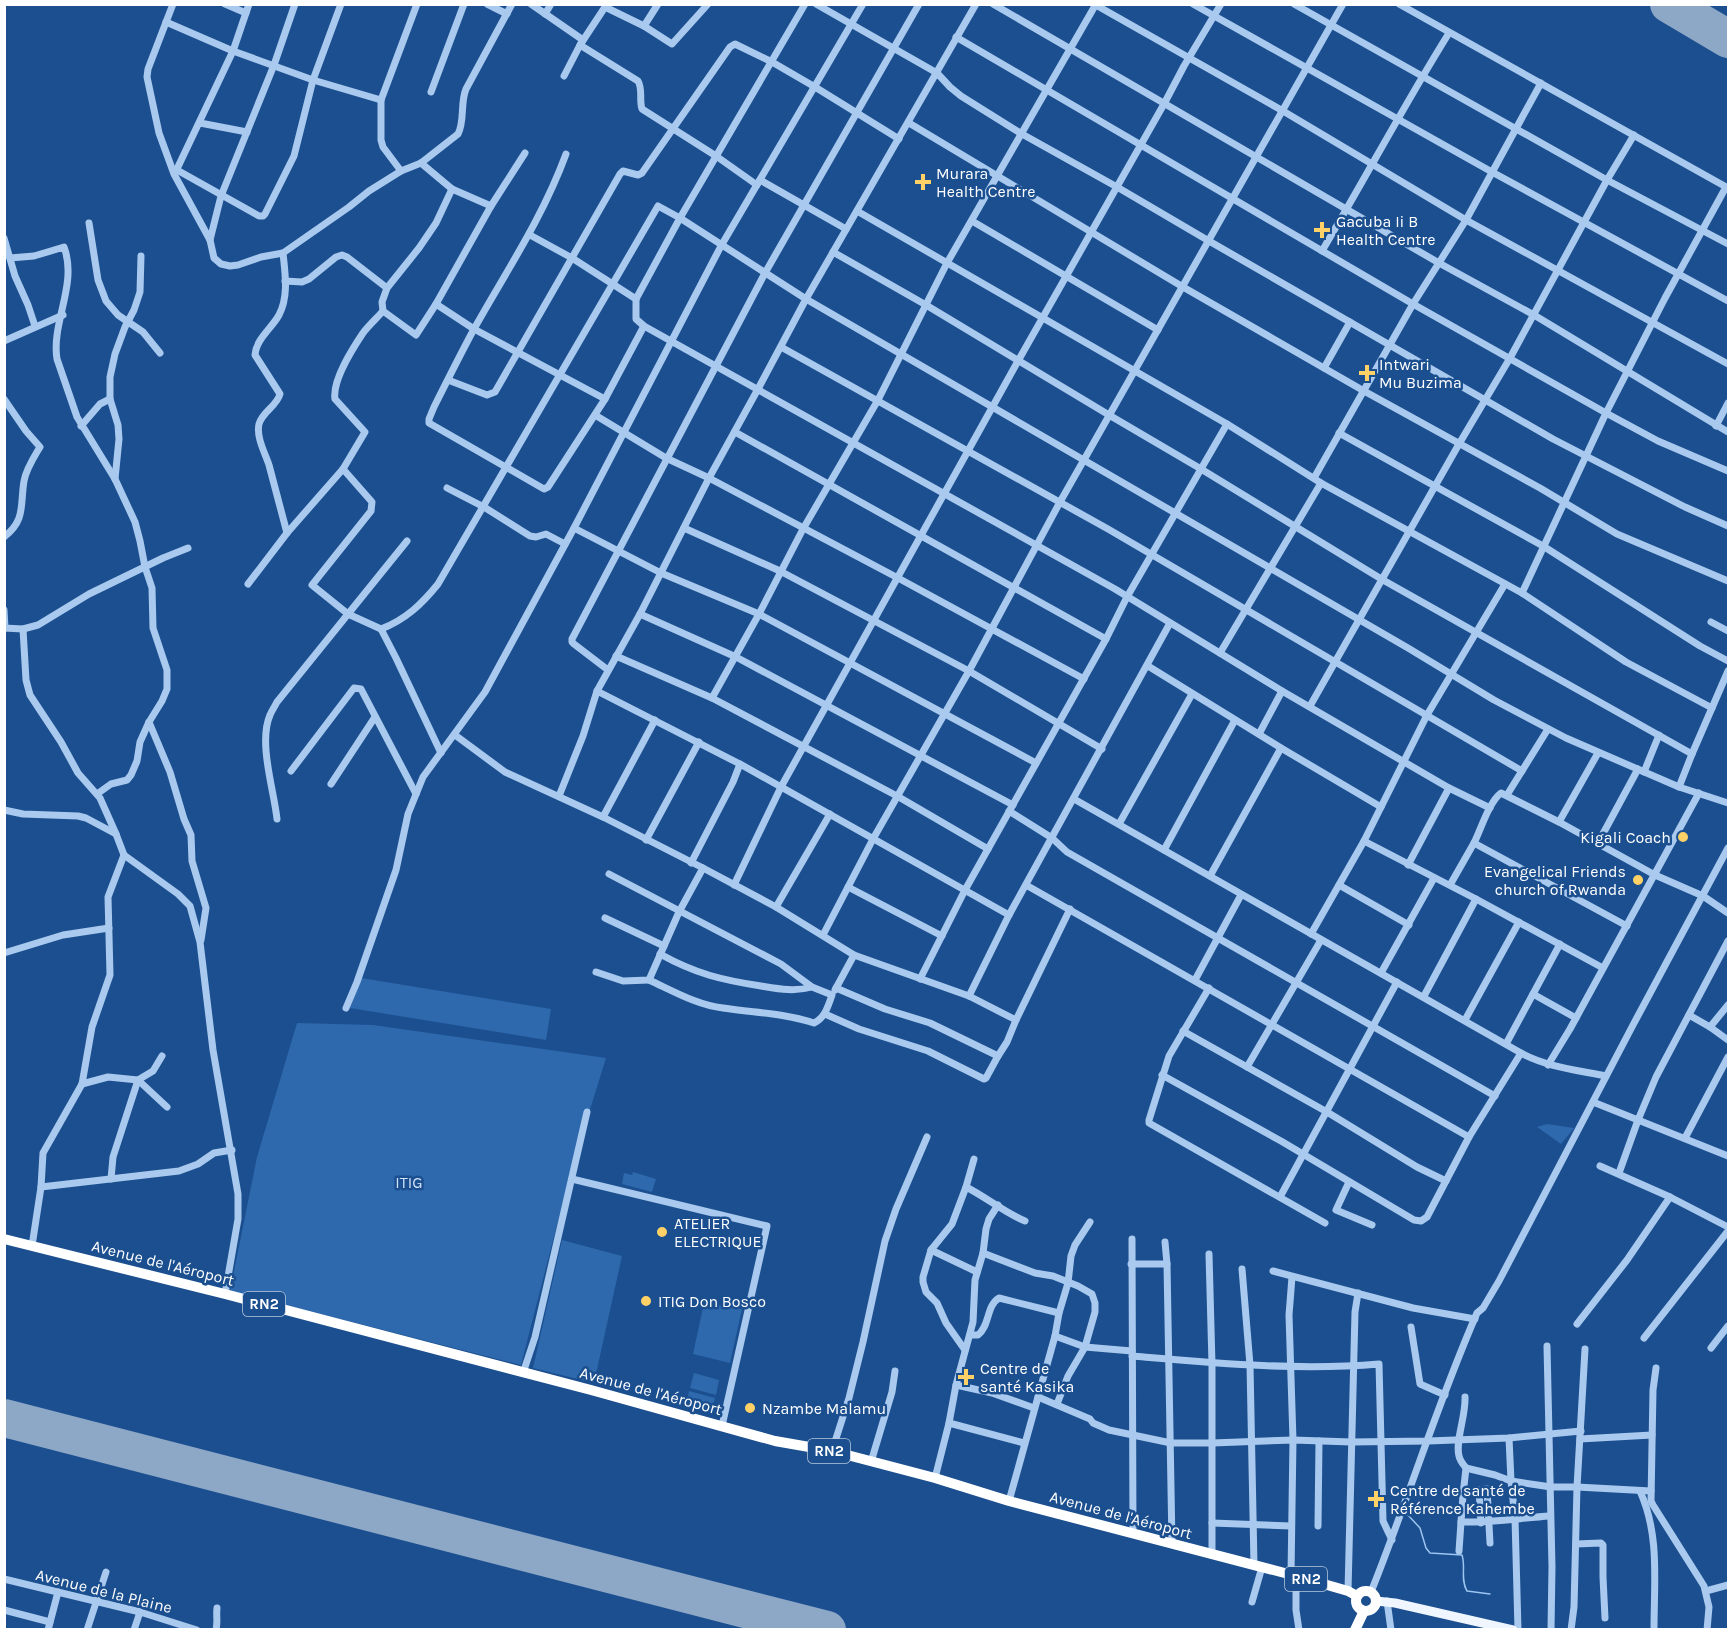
<svg xmlns="http://www.w3.org/2000/svg" width="1733" height="1634" font-family="Karla,sans-serif">
<rect width="100%" height="100%" fill="#1b4f8f"/>
<!-- green -->
<g fill="#2e69ad">
<polygon points="361,978 551,1009 546,1040 350,1008"/>
<polygon points="297,1023 373,1025 606,1058 570,1174 521,1365 230,1291 257,1157"/>
<polygon points="1547,1124 1574,1128 1561,1144 1537,1127"/>
<polygon points="633,1172 656,1179 652,1192 622,1184 624,1173 632,1175"/>
<polygon points="562,1240 622,1256 594,1383 533,1368"/>
<polygon points="704,1303 742,1309 730,1363 693,1354"/>
<polygon points="694,1373 719,1380 716,1395 690,1388"/>
<polygon points="689,1391 715,1398 711,1412 686,1406"/>
</g>
<g fill="none" stroke-linecap="round" stroke-linejoin="round">
<!-- stream -->
<path stroke="#9cc4f0" stroke-width="1.5" d="M1407 1507V1514L1420 1528 1426 1548 1430 1553 1462 1555C1466 1567 1460 1579 1467 1591L1490 1594"/>
<!-- runway -->
<g stroke="#8da7c7" stroke-width="38">
<polyline points="1669,4 1728,39"/>
<polyline points="4,1418 827,1630"/>
</g>
<!-- minor -->
<g stroke="#a9c9ee" stroke-width="7">
<path d="M173 4 148 69 147 77 159 133 174 174 210 240 214 258 221 264 230 266 238 265 261 257 283 253 349 207 369 191 401 171 421 163 458 134C465 121 460 103 466 89L512 4"/>
<polyline points="225,4 246,13"/>
<polyline points="487,4 507,14"/>
<polyline points="531,4 583,40"/>
<polyline points="816,4 937,73 950,87 961,96 1022,134 1117,187 1209,241 1553,439 1685,507 1728,526"/>
<polyline points="993,4 1439,263 1534,315 1728,432"/>
<polyline points="1094,4 1283,111 1466,220 1728,364"/>
<polyline points="1193,4 1492,172 1728,301"/>
<polyline points="1294,4 1607,180 1728,244"/>
<polyline points="1399,4 1728,188"/>
<polyline points="605,7 644,26 658,4"/>
<polyline points="545,14 551,4"/>
<polyline points="166,22 233,51 313,80 381,100"/>
<polyline points="644,26 672,44 708,4"/>
<polyline points="956,37 1413,304 1606,413 1658,441 1728,471"/>
<path d="M580 45 638 81C643 89 639 100 642 109L716 156 757 185"/>
<polyline points="564,76 580,45 607,4"/>
<polyline points="431,92 464,4"/>
<polyline points="200,123 247,132"/>
<polyline points="909,123 1183,287 1364,391 1540,488 1617,534 1728,581"/>
<path d="M566 154C542 219 507 270 474 329 460 355 447 381 434 407L429 419V423L544 489 548 487 605 399 644 326"/>
<polyline points="421,163 452,189 491,206"/>
<polyline points="177,170 259,216 263,216 265,214 294,156 313,80 341,4"/>
<polyline points="176,171 233,51 249,4"/>
<polyline points="401,171 383,147 381,140 381,100 417,4"/>
<polyline points="760,180 846,229"/>
<polyline points="452,189 436,223 419,248 387,288 382,302 383,311 416,335 436,304 491,206 525,153"/>
<polyline points="857,211 1227,424 1321,483 1522,593 1626,662 1712,708"/>
<polyline points="972,221 1158,330"/>
<polyline points="89,223 98,280 106,301 118,315 143,332 160,353"/>
<polyline points="530,235 572,258 636,299 636,319 644,326 1115,589 1282,691 1449,788 1490,808"/>
<polyline points="4,238 15,276 28,305 35,326"/>
<polyline points="210,240 221,196 274,65 295,4"/>
<path d="M1322 251C1365 179 1404 105 1449 33"/>
<polyline points="833,252 926,305 1109,415 1201,469 1383,580 1692,754"/>
<path d="M283 253C285 273 289 296 279 315 272 328 256 339 255 355L280 394C277 406 262 412 259 424 256 437 265 453 269 465 275 488 281 511 287 533"/>
<path d="M10 258 34 256 64 247C78 284 51 323 57 359L77 417 115 479 135 522 140 541 145 567 152 588 153 628 167 670V689L162 701 149 722 140 742 137 761 131 775 127 780 111 784 97 794"/>
<polyline points="285,281 302,282 309,279 336,257 342,255 347,257 387,288"/>
<polyline points="636,299 680,218 805,4"/>
<polyline points="436,304 474,329 605,399"/>
<polyline points="4,341 63,315"/>
<polyline points="781,347 1108,529 1522,771"/>
<polyline points="1324,368 1350,322"/>
<polyline points="448,380 487,395 495,392 620,174 623,171 638,175 642,173 730,47 735,44 772,62 815,87 899,139"/>
<path d="M4 399 26 431 40 447C34 457 26 469 24 481 20 505 26 520 4 537"/>
<polyline points="595,415 666,458 709,478 898,578 1084,679"/>
<polyline points="81,426 100,404 110,399"/>
<polyline points="1716,426 1728,403"/>
<polyline points="735,432 1106,639"/>
<polyline points="1339,433 1543,546 1700,646 1728,661"/>
<polyline points="343,469 372,502 371,511 312,585 348,614 381,629 396,658 441,753"/>
<polyline points="1314,478 1413,304 1466,220 1541,83"/>
<polyline points="115,479 119,439 118,425 110,399 110,377 115,354 125,327 134,310 140,292 141,256"/>
<polyline points="447,488 484,507 530,536 536,537 546,534 565,544"/>
<polyline points="574,528 661,573 759,614 1036,763"/>
<polyline points="684,528 780,571 969,671 1102,749"/>
<path d="M248 584 287 533 343 469 365 432 335 399C332 380 353 348 363 333 369 325 377 318 383 311"/>
<polyline points="1522,593 1606,413 1665,298 1726,187"/>
<polyline points="4,610 5,628"/>
<polyline points="640,614 736,657 1013,805"/>
<polyline points="1711,622 1728,631"/>
<polyline points="4,628 23,629 38,625 89,594 163,558 188,548"/>
<polyline points="23,629 26,680 30,695 61,742 78,773 100,798 116,834"/>
<path d="M381 629C405 620 422 604 438 584L658 206 680 218 806 299 1408 648 1494 700 1566 738 1679 787 1728 803"/>
<polyline points="1220,653 1321,483"/>
<polyline points="616,656 712,698 897,796 988,849"/>
<polyline points="1148,666 1281,748 1381,807"/>
<polyline points="608,670 574,644 572,642 572,639 765,273 919,4"/>
<polyline points="597,691 740,764 1009,915"/>
<polyline points="712,698 759,614 803,529 878,400 947,263 1096,4"/>
<polyline points="1310,706 1459,444 1510,358 1607,180 1634,135"/>
<polyline points="149,722 170,772 184,819 191,835 192,861 206,908 201,940"/>
<polyline points="1259,734 1282,691"/>
<polyline points="455,735 505,772 603,817 703,868 776,907 854,955 969,996 1016,1020"/>
<polyline points="291,771 354,688 361,689 416,794"/>
<polyline points="1644,772 1659,735"/>
<polyline points="331,784 375,717"/>
<polyline points="1679,787 1692,754 1728,671"/>
<polyline points="1507,795 1548,729"/>
<polyline points="559,796 583,736 597,691 640,614 709,478 758,389 806,299 976,4"/>
<path d="M1074 799 1521 1053C1547 1067 1577 1070 1606 1076"/>
<polyline points="4,810 23,814 78,816 86,818 116,834 124,855 178,894 190,906 200,942 213,1050 238,1194 238,1219 225,1294"/>
<polyline points="1009,811 1052,838 1067,852 1495,1096"/>
<polyline points="603,817 655,720"/>
<path d="M277 819C274 790 258 743 270 715 272 710 275 706 277 702L407 541"/>
<polyline points="1559,822 1598,753"/>
<polyline points="1119,824 1192,694"/>
<polyline points="646,840 699,742"/>
<polyline points="1364,841 1476,899 1603,968"/>
<polyline points="1474,843 1627,926"/>
<polyline points="1598,843 1638,769"/>
<polyline points="1164,850 1235,720"/>
<polyline points="691,863 733,782 740,764"/>
<polyline points="1408,865 1449,788"/>
<path d="M609 874 781 964 812 987 832 995C828 1006 825 1018 814 1023 784 1013 754 1013 723 1008 697 1005 673 991 649 980"/>
<polyline points="1210,876 1281,748"/>
<polyline points="734,885 781,787 1018,361 1164,104 1184,66 1221,4"/>
<polyline points="1026,885 1469,1137"/>
<polyline points="1339,885 1409,925"/>
<path d="M1450 885C1458 871 1466 857 1474 843 1481 829 1489 802 1501 793L1559 822 1655 875 1703 896 1728 913"/>
<polyline points="848,887 942,936"/>
<polyline points="776,907 830,814"/>
<polyline points="605,918 664,946"/>
<polyline points="1311,934 1364,841 1427,715 1505,584"/>
<polyline points="823,935 873,839 969,671 1060,502 1343,4"/>
<polyline points="4,953 63,935 109,928"/>
<path d="M660 954C696 974 722 980 761 986 779 989 794 992 812 987"/>
<polyline points="596,972 623,981 649,980 679,912 703,868"/>
<polyline points="1381,973 1434,878"/>
<polyline points="920,979 965,890 1106,639 1127,597 1227,424"/>
<polyline points="1195,980 1241,895"/>
<polyline points="836,988 885,1009 930,1023 998,1056 1007,1042 1016,1020 1070,909"/>
<polyline points="1209,988 1169,1056 1149,1120 1149,1123 1325,1223"/>
<polyline points="835,990 854,955"/>
<polyline points="1533,994 1576,1018"/>
<polyline points="969,996 1009,915 1170,623"/>
<polyline points="1424,996 1476,899"/>
<polyline points="346,1008 357,982 396,870 408,814 423,777 485,692 574,528 721,246 863,4"/>
<polyline points="825,1014 859,1029 928,1051 984,1079 986,1078 998,1056"/>
<polyline points="1689,1015 1710,1027 1728,1005"/>
<polyline points="1465,1020 1519,922"/>
<polyline points="1710,1027 1728,1040"/>
<polyline points="1183,1031 1327,1112 1417,1167 1446,1181"/>
<polyline points="1506,1044 1560,944"/>
<polyline points="1548,1065 1570,1029 1699,793"/>
<polyline points="1247,1067 1321,940"/>
<polyline points="1162,1075 1281,1141 1414,1220 1421,1221 1427,1217 1469,1137 1521,1053"/>
<polyline points="82,1084 108,1077 138,1080 167,1107"/>
<polyline points="1593,1102 1728,1156"/>
<polyline points="1685,1138 1728,1057"/>
<polyline points="1600,1166 1670,1197 1728,1227"/>
<polyline points="1619,1173 1638,1120 1656,1077 1728,941"/>
<polyline points="111,1179 113,1157 138,1080 153,1071 162,1056"/>
<polyline points="572,1179 767,1226 722,1426"/>
<polyline points="1349,1182 1336,1210 1372,1225"/>
<polyline points="41,1187 179,1171 198,1164 214,1153 232,1150"/>
<path d="M966 1187C986 1197 1005 1213 1025 1221"/>
<polyline points="1280,1197 1397,982"/>
<polyline points="1132,1239 1133,1533"/>
<polyline points="1165,1242 1167,1264 1172,1544"/>
<polyline points="32,1246 41,1187 43,1153 82,1084 92,1027 110,975 108,897 124,855"/>
<polyline points="931,1250 977,1272"/>
<polyline points="983,1253 1035,1273 1053,1276 1078,1286 1092,1294 1095,1303 1095,1312 1085,1347 1068,1376 1057,1404"/>
<polyline points="1209,1254 1212,1364 1212,1553"/>
<polyline points="1131,1264 1167,1264"/>
<polyline points="1242,1269 1250,1365 1254,1565"/>
<polyline points="1273,1271 1413,1308 1475,1319"/>
<polyline points="1059,1313 1068,1283 1071,1256 1075,1245 1090,1222"/>
<polyline points="1577,1324 1627,1260 1670,1197"/>
<polyline points="1411,1327 1420,1384 1445,1395"/>
<path d="M970 1335H978C990 1326 986 1306 999 1298L1059 1313 1055 1336 1009 1501"/>
<polyline points="1055,1336 1085,1347 1132,1351"/>
<polyline points="1644,1338 1728,1231"/>
<polyline points="1547,1346 1552,1567 1551,1630"/>
<polyline points="1711,1348 1728,1326"/>
<polyline points="965,1350 946,1323 937,1303 926,1292 923,1282 923,1277 931,1250 952,1224 966,1187 974,1159"/>
<path d="M1132 1356C1214 1363 1297 1371 1379 1364L1383 1521 1392 1540"/>
<polyline points="1656,1368 1653,1390 1651,1501 1653,1505 1704,1586 1709,1607 1707,1630"/>
<polyline points="523,1373 535,1337 587,1112"/>
<polyline points="956,1385 992,1393 1034,1408"/>
<polyline points="1038,1397 1090,1419 1093,1423 1109,1430 1171,1443 1212,1443 1293,1440 1351,1442 1428,1441 1509,1438 1581,1431"/>
<path d="M1465 1397C1466 1416 1455 1441 1459 1456 1460 1461 1463 1464 1466 1468L1463 1495 1461 1522C1491 1523 1520 1518 1550 1516"/>
<polyline points="949,1423 1024,1443"/>
<polyline points="1509,1438 1511,1481 1515,1518 1518,1630"/>
<polyline points="1580,1439 1652,1435"/>
<polyline points="832,1451 849,1398 863,1342 885,1241 896,1209 927,1137"/>
<polyline points="871,1462 892,1392 895,1371"/>
<polyline points="1466,1468 1495,1475 1511,1481 1551,1487 1577,1487 1651,1491"/>
<polyline points="935,1478 949,1423 956,1385 973,1322 975,1280 983,1253 986,1229 989,1219 998,1205"/>
<path d="M1640 1491C1660 1535 1654 1582 1654 1630"/>
<polyline points="1212,1523 1291,1526"/>
<polyline points="1481,1523 1479,1490 1487,1489 1490,1543"/>
<polyline points="1318,1526 1319,1441"/>
<polyline points="1576,1544 1601,1543 1603,1545 1603,1577 1605,1618"/>
<polyline points="1459,1551 1461,1522"/>
<polyline points="1291,1575 1293,1440 1289,1315 1292,1277"/>
<polyline points="1296,1576 1296,1610 1299,1630"/>
<polyline points="4,1579 140,1612 197,1630"/>
<polyline points="1348,1591 1355,1312 1358,1293"/>
<polyline points="1706,1591 1728,1585"/>
<path d="M1371 1592C1408 1500 1437 1404 1477 1313L1483 1308 1499 1281 1633 1025 1728 848"/>
<polyline points="1387,1601 1391,1630"/>
<polyline points="1252,1602 1262,1567"/>
<polyline points="4,1610 50,1622"/>
<polyline points="48,1630 58,1592"/>
<polyline points="87,1630 106,1572"/>
<polyline points="134,1630 140,1612"/>
<path d="M216 1630C218 1620 216 1617 217 1608"/>
<polyline points="1571,1630 1574,1607 1577,1487 1585,1349"/>
</g>
<!-- major -->
<polyline stroke="#f0f6ff" stroke-width="9" points="1376,1601 1395,1603 1513,1630"/>
<!-- highway -->
<g stroke="#fff" stroke-width="10">
<polyline points="4,1239 225,1294 591,1390 775,1441 832,1451 935,1478 1009,1501 1296,1576 1348,1591 1357,1596"/>
<circle cx="1366" cy="1601" r="10"/>
<polyline points="1355,1630 1364,1611"/>
</g>
</g>
<!-- markers -->
<g fill="#ffd166" stroke="#1b4f8f" stroke-width="2">
<path d="M920 173h6v6h6v6h-6v6h-6v-6h-6v-6h6z"/>
<path d="M1319 221h6v6h6v6h-6v6h-6v-6h-6v-6h6z"/>
<path d="M1364 364h6v6h6v6h-6v6h-6v-6h-6v-6h6z"/>
<circle cx="1683" cy="837" r="6"/>
<circle cx="1638" cy="880" r="6"/>
<circle cx="662" cy="1232" r="6"/>
<circle cx="646" cy="1301" r="6"/>
<path d="M963 1368h6v6h6v6h-6v6h-6v-6h-6v-6h6z"/>
<circle cx="750" cy="1408" r="6"/>
<path d="M1373 1490h6v6h6v6h-6v6h-6v-6h-6v-6h6z"/>
</g>
<g text-anchor="middle" dominant-baseline="central" stroke-width="5" stroke-linejoin="round" paint-order="stroke">
<!-- shield labels -->
<g fill="#1b4f8f" stroke="#bbcadd" stroke-width="1.5">
<rect x="243" y="1292" width="42" height="24" rx="4.5"/>
<rect x="808" y="1439" width="42" height="24" rx="4.5"/>
<rect x="1285" y="1567" width="42" height="24" rx="4.5"/>
</g>
<g font-size="15" font-weight="bold" fill="#fff">
<text x="264" y="1304">RN2</text>
<text x="829" y="1451">RN2</text>
<text x="1306" y="1579">RN2</text>
</g>
<!-- poi labels -->
<g font-size="16" fill="#fff" stroke="#1b4f8f" text-anchor="start">
<text x="936" y="173">Murara<tspan x="936" dy="18">Health Centre</tspan></text>
<text x="1336" y="221">Gacuba Ii B<tspan x="1336" dy="18">Health Centre</tspan></text>
<text x="1379" y="364">Intwari<tspan x="1379" dy="18">Mu Buzima</tspan></text>
<text x="1671" y="837" text-anchor="end">Kigali Coach</text>
<text x="1626" y="871" text-anchor="end">Evangelical Friends<tspan x="1626" dy="18">church of Rwanda</tspan></text>
<text x="674" y="1223">ATELIER<tspan x="674" dy="18">ELECTRIQUE</tspan></text>
<text x="658" y="1301">ITIG Don Bosco</text>
<text x="980" y="1368">Centre de<tspan x="980" dy="18">santé Kasika</tspan></text>
<text x="762" y="1408">Nzambe Malamu</text>
<text x="1390" y="1490">Centre de santé de<tspan x="1390" dy="18">Référence Kahembe</tspan></text>
</g>
<!-- park labels -->
<g font-size="16" fill="#cfe3fa" stroke="#1b4f8f">
<text x="409" y="1182">ITIG</text>
</g>
<!-- street labels -->
<g font-size="16" fill="#fff" stroke="#1b4f8f">
<text transform="translate(163 1263) rotate(14)">Avenue de l'Aéroport</text>
<text transform="translate(651 1391) rotate(15)">Avenue de l'Aéroport</text>
<text transform="translate(1121 1515) rotate(15)">Avenue de l'Aéroport</text>
<text transform="translate(104 1591) rotate(14)">Avenue de la Plaine</text>
</g>
</g>
<!-- border -->
<rect width="1733" height="1634" fill="none" stroke="#ffffff" stroke-width="12"/>
</svg>
